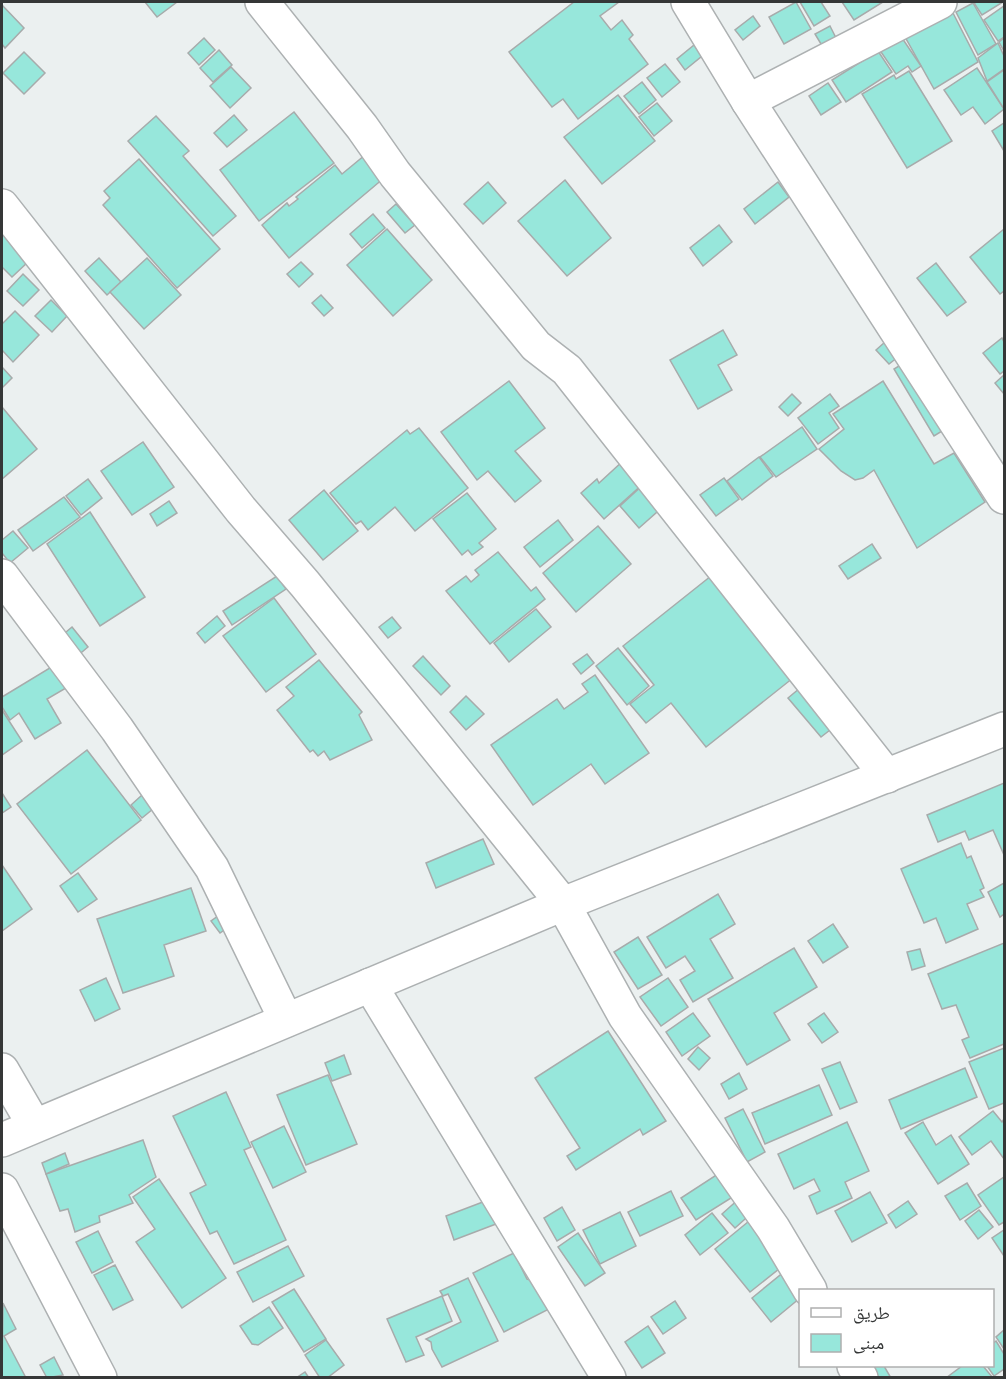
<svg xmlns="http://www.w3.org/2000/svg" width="1006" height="1379" font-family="Ubuntu,'Noto Naskh Arabic',sans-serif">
<rect width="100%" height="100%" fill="#ebf0f0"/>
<!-- building -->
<g fill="#97e7db" stroke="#a7abab" stroke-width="1.5">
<polygon points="145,2 177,2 157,17"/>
<polygon points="574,2 619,2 600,16 611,30 622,20 633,35 629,39 648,64 578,119 563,99 552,107 509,52"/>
<polygon points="796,2 811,29 784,44 769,17"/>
<polygon points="800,2 821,2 830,16 814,26"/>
<polygon points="842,2 883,2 854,20"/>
<polygon points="977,2 1003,2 982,15 974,3"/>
<polygon points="973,3 996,44 978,55 956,12"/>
<polygon points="2,5 24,28 5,48 2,44"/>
<polygon points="1004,6 1004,37 998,41 984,20"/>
<polygon points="953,13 978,62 934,89 904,35"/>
<polygon points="753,16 760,26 743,40 735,30"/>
<polygon points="830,26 838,42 824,49 815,34"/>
<polygon points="900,35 921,66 912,72 908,66 896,74 879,49"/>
<polygon points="204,38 215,50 199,65 188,53"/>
<polygon points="1004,38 1004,51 999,42"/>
<polygon points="998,43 1004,56 1004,69 987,81 978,58"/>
<polygon points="694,45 702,56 685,70 677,59"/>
<polygon points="219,50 232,65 213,82 200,68"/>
<polygon points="878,51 892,72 846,102 832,80"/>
<polygon points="24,52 45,73 24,94 3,73"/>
<polygon points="665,64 680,82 662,97 647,78"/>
<polygon points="231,67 251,88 230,108 210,86"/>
<polygon points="977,68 1004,109 985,124 973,107 961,115 944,90"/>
<polygon points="1004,70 1004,109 987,82"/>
<polygon points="909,71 952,141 907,168 862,94 894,75 896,79"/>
<polygon points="642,82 656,100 639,114 624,96"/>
<polygon points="828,83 841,102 821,115 809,96"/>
<polygon points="618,95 655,141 602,184 564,137"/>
<polygon points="657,103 672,121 654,136 639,117"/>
<polygon points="294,112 334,163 259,221 220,170"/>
<polygon points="234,115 247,130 227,147 214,133"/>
<polygon points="156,116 189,151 183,156 236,216 213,236 128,141"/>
<polygon points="1004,123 1004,151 992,131"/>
<polygon points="365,155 384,178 289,258 262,225 287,203 289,206 298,199 296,197 335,165 342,174"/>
<polygon points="139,159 220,249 177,288 103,205 110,198 104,191"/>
<polygon points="565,180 611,238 567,276 518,221"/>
<polygon points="488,182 506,203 483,224 464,204"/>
<polygon points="778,182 789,197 755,224 744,209"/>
<polygon points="396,204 415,225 405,233 387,212"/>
<polygon points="373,214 385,228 362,248 350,234"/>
<polygon points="719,225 732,242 703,266 690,248"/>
<polygon points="387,229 432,280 393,316 347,265"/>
<polygon points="1004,229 1004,291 1000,294 970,257"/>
<polygon points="2,234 29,261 12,277 2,267"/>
<polygon points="99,258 121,282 107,295 85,271"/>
<polygon points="147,258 181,295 144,329 110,292"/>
<polygon points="301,262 313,274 299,287 287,274"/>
<polygon points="936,263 966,302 947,316 917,278"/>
<polygon points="23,274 39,290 23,306 7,291"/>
<polygon points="321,295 333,308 324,316 312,303"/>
<polygon points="51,300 67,316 52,332 35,316"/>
<polygon points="15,311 39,335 13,362 2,350 2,324"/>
<polygon points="723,330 737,355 718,365 732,390 698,409 670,360"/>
<polygon points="1002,338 1004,342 1004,371 1000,374 983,353"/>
<polygon points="885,342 898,357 889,364 876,350"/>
<polygon points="907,361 947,428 934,436 894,369"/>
<polygon points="2,367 12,378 2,388"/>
<polygon points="1004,375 1004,394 995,383"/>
<polygon points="509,381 545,428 515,451 541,481 515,502 488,471 477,480 441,432"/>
<polygon points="883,381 934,464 954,453 985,502 917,548 874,470 863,478 855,480 841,471 819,449 844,429 833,414"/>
<polygon points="792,394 801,403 788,416 779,407"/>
<polygon points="830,394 839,406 829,413 839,428 818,444 798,418"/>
<polygon points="2,407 37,449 2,479"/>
<polygon points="802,427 817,449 776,477 760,457"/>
<polygon points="419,428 468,488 415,531 395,507 368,530 361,521 356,524 330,493 407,430 410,434"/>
<polygon points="143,442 174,487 132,515 101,471"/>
<polygon points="759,457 773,476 742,500 727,481"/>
<polygon points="624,460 645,482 604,519 581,493 597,479 599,483"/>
<polygon points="724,478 739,499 716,516 700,495"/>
<polygon points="88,479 102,498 81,515 66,496"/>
<polygon points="645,483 665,505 639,528 620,506"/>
<polygon points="324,490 358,531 323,560 289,520"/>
<polygon points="467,493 496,529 479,543 483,547 472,555 468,550 462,555 433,519"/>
<polygon points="64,497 80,517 33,551 18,530"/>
<polygon points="169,501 177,513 157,526 150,514"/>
<polygon points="90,512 145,597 100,626 47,544"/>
<polygon points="558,520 573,540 540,567 524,547"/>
<polygon points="598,526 631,564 576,612 543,573"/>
<polygon points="13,531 28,548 10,563 2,553 2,540"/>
<polygon points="872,544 881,558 848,579 839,566"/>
<polygon points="498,552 531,591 536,587 545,599 490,644 446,591 466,576 471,582 479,575 475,570"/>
<polygon points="277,576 286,589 232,625 223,611"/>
<polygon points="711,576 793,678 706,747 671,703 646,723 630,704 654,685 623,646"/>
<polygon points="274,598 316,654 266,692 223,636"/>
<polygon points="536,609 551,627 509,662 494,643"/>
<polygon points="217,616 225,626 205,643 197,633"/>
<polygon points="392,617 401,628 388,638 379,627"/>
<polygon points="72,627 88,647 76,657 60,637"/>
<polygon points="618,648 649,686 627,705 596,666"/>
<polygon points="587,654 594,663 581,674 573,664"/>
<polygon points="423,656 450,686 441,695 413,666"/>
<polygon points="319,660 362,712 359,715 372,740 330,760 324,751 318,756 313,750 310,752 277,710 294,696 286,687"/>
<polygon points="53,666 66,688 47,699 61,723 35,739 19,713 10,720 2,707 2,697"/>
<polygon points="595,675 649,753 605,784 591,764 533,805 491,745 557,699 564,709 588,692 582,684"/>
<polygon points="806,683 839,723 821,737 788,698"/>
<polygon points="466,696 484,714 466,730 450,712"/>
<polygon points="2,710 22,741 2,755"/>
<polygon points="87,750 141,820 71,874 17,804"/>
<polygon points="1004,783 1004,855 993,830 969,840 965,831 938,842 927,815"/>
<polygon points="2,793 11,807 2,813"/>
<polygon points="142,795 153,809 142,818 131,805"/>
<polygon points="483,839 494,864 436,888 426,863"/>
<polygon points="961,843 967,858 971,856 984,888 980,890 984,897 967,904 978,929 946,943 936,918 924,923 901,869"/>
<polygon points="2,865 32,909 2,931"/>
<polygon points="78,873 97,899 78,912 60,886"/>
<polygon points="1004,883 1004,914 1000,917 988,892"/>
<polygon points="191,888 206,931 164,945 174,976 123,993 97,919"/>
<polygon points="718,894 735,924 710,939 733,978 693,1002 680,980 695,971 685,956 666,968 647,937"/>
<polygon points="218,916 227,928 220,933 211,921"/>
<polygon points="833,924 848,947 823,963 808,941"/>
<polygon points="638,937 662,975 638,989 614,952"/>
<polygon points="1004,943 1004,1044 970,1058 962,1040 969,1037 956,1005 942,1009 928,974"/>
<polygon points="794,948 817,987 774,1013 790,1040 747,1065 708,999"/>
<polygon points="920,949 925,966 912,970 907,952"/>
<polygon points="106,978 120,1009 95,1021 80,990"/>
<polygon points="668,978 688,1007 661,1026 640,997"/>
<polygon points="693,1013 710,1036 682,1056 666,1032"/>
<polygon points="824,1013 838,1032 822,1043 808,1024"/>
<polygon points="608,1031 666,1121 643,1135 640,1129 576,1170 567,1156 580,1148 535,1078"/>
<polygon points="698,1047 710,1058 699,1070 688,1059"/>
<polygon points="1004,1048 1004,1103 989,1109 969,1062"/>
<polygon points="344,1055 351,1074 332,1081 325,1063"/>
<polygon points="840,1062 857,1102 840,1109 822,1069"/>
<polygon points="965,1068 977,1097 901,1129 889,1100"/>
<polygon points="739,1073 747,1089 729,1099 721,1084"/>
<polygon points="328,1075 357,1144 306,1165 277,1095"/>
<polygon points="819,1085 832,1115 765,1144 752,1113"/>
<polygon points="226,1092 251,1147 244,1150 286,1240 234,1264 217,1231 210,1234 190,1193 206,1185 173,1116"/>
<polygon points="743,1109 765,1152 747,1162 725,1118"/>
<polygon points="993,1111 1002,1122 1004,1119 1004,1159 991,1141 972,1155 959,1137"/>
<polygon points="847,1122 869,1171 845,1182 852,1198 817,1214 809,1196 820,1191 814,1179 794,1189 778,1154"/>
<polygon points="923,1122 936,1145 951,1135 969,1164 938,1184 905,1133"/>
<polygon points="284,1126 306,1172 273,1188 251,1142"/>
<polygon points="143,1140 156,1177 129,1195 133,1203 99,1216 100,1222 75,1232 68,1209 60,1211 46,1174"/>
<polygon points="65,1153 69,1164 46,1174 42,1163"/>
<polygon points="724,1170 739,1193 696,1220 681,1198"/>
<polygon points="1004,1177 1004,1222 999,1225 978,1195"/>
<polygon points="159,1179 226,1278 182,1308 136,1242 155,1229 133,1197"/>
<polygon points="967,1183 981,1206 960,1220 945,1196"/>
<polygon points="671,1191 683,1216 640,1236 628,1212"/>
<polygon points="870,1192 887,1223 852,1242 835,1211"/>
<polygon points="741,1197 754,1211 735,1228 722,1214"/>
<polygon points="488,1200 496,1224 454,1240 446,1216"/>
<polygon points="908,1201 917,1214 896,1228 888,1215"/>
<polygon points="562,1207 575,1230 557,1241 544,1218"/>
<polygon points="979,1210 993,1227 978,1239 965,1221"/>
<polygon points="620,1212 636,1246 600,1264 583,1230"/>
<polygon points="712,1213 728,1233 700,1255 685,1235"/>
<polygon points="754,1217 789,1261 750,1292 715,1249"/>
<polygon points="1004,1230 1004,1256 992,1238"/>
<polygon points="98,1231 113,1262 92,1273 76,1242"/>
<polygon points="578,1233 605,1273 585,1286 558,1247"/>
<polygon points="288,1246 304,1276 253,1302 237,1272"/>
<polygon points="514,1253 527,1279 538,1282 551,1308 504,1332 473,1273"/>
<polygon points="115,1265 133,1300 113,1310 94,1275"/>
<polygon points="790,1267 800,1298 771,1322 752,1298"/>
<polygon points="468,1278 498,1341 442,1367 432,1349 431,1342 426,1339 461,1322 448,1294 443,1296 440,1291"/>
<polygon points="294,1289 326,1339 304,1352 272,1302"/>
<polygon points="442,1296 452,1321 416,1337 424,1355 406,1362 387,1319"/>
<polygon points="675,1301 686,1318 663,1334 651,1317"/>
<polygon points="3,1303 16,1329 4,1336 26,1378 2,1378"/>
<polygon points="269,1307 283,1328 258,1345 252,1344 240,1326"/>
<polygon points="648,1326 665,1353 642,1368 625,1342"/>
<polygon points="1004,1330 1004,1349 996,1337"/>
<polygon points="326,1340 344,1365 327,1378 320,1378 305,1355"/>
<polygon points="996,1341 1004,1354 1004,1369 994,1376 987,1366 992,1366 992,1344"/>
<polygon points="54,1357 63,1375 47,1378 40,1365"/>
<polygon points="870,1366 884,1366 891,1378 876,1378"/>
<polygon points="962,1366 983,1366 993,1378 946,1378"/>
<polygon points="305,1372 309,1378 296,1378"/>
</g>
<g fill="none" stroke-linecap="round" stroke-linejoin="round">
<!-- minor casing -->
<g stroke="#adb1b2" stroke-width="36">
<g id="minor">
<polyline points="262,2 362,127 395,174 536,346 567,370 887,776"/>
<polyline points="688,2 748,101 1004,497"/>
<polyline points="748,101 940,2"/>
<polyline points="2,206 241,510 305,584 563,904 625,1016 773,1228 810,1290"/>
<polyline points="2,576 117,729 212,868 286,1020"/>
<polyline points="370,985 609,1378"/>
<polyline points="2,1070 34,1125"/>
<polyline points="2,1140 563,904 1004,729"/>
<polyline points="2,1190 100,1378"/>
<polyline points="854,1366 861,1378"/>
</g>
</g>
<!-- minor -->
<use href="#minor" stroke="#fff" stroke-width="33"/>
</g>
<!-- border -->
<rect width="1006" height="1379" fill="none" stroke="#353737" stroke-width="6"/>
<!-- legend -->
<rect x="799" y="1289" width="195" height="78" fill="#ffffff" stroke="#aeafaf" stroke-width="1.5"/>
<rect x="811" y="1308" width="30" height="9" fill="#ffffff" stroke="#aeafaf" stroke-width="1.5"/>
<text x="853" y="1319" font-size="18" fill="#353737">طريق</text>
<rect x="811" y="1334" width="30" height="18" fill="#97e7db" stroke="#aeafaf" stroke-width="1.5"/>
<text x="853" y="1349" font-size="18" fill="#353737">مبنى</text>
</svg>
